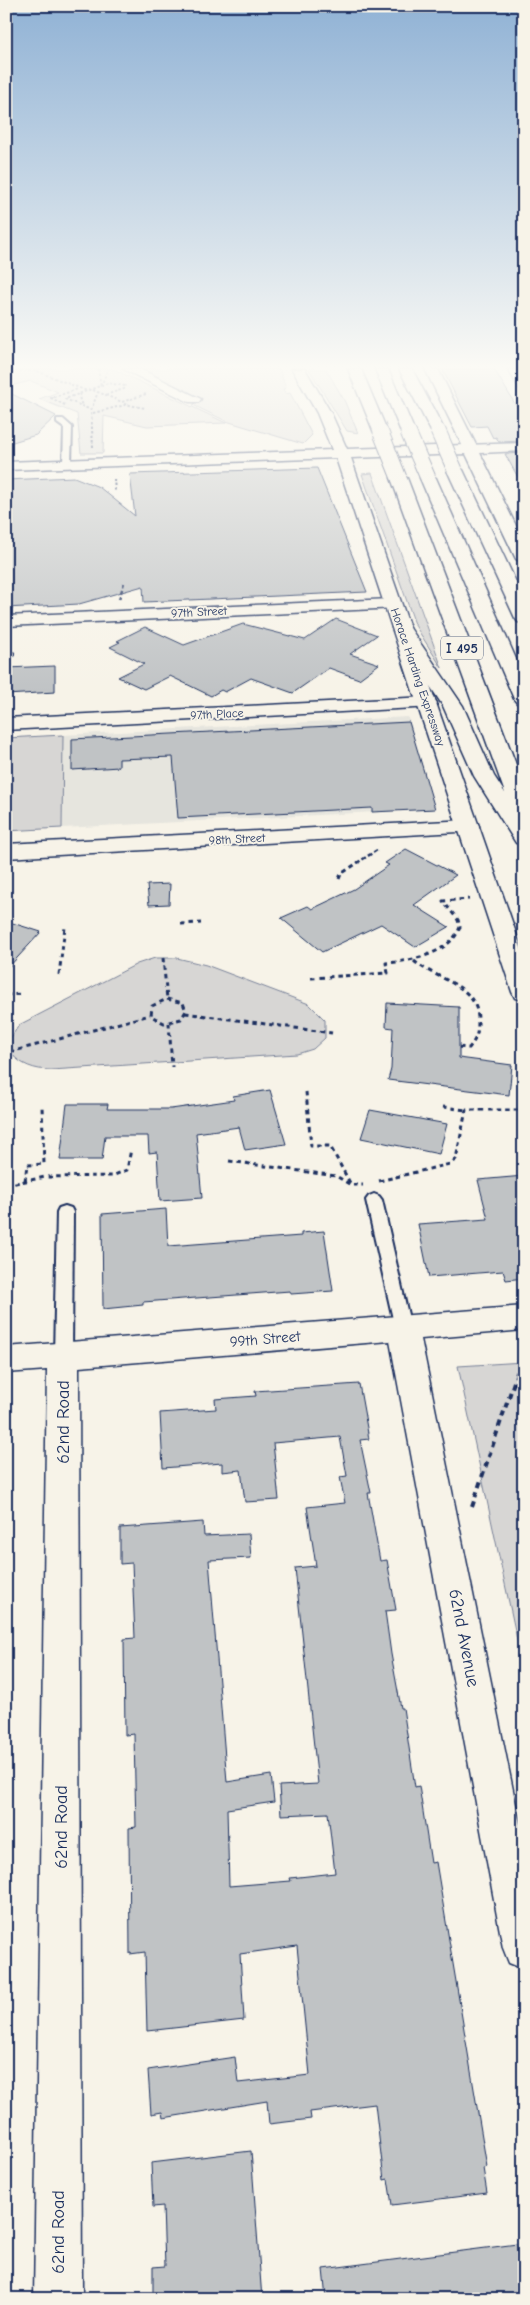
<svg xmlns="http://www.w3.org/2000/svg" width="530" height="2305" font-family="'Comic Neue',sans-serif">
<rect width="100%" height="100%" fill="#f7f3e8"/>
<filter id="ink" filterUnits="userSpaceOnUse"><feTurbulence type="fractalNoise" baseFrequency=".02" numOctaves="2"/><feDisplacementMap in="SourceGraphic" scale="10" xChannelSelector="R" yChannelSelector="G"/><feConvolveMatrix kernelMatrix="1 2 1 2 8 2 1 2 1" color-interpolation-filters="sRGB"/></filter>
<g filter="url(#ink)">
<!-- built -->
<polygon fill="#e6e5de" points="408,717 435,809 62,828 63,735"/>
<!-- green -->
<g fill="#d7d6d4" stroke="#798299">
<polygon points="6,369 113,369 226,423 147,426 104,416 103,453 81,453 77,414 39,399 58,392 31,381 14,385 6,381"/>
<polygon points="135,369 279,369 286,388 283,389 286,394 290,393 312,435 303,444 226,421 193,405 199,399"/>
<polygon points="309,369 326,369 344,400 358,433 347,431"/>
<polygon points="372,473 442,668 416,627 362,474"/>
<polygon points="63,735 62,828 6,831 6,738"/>
<path d="M155 958H177L206 965 309 1004 325 1020V1038L313 1049 297 1054 51 1070C35 1070 20 1065 10 1052V1039L19 1025 137 964Z"/>
<polygon points="524,1362 524,1672 458,1366"/>
</g>
<!-- building -->
<g fill="#c0c3c5" stroke="#1b2f5e">
<polygon points="442,369 494,369 524,419 524,441 499,442 496,437 493,438 487,426 472,427"/>
<polygon points="6,391 56,416 36,435 6,444"/>
<polygon points="524,453 524,488 505,454"/>
<polygon points="317,468 367,592 144,602 143,586 79,604 6,608 6,480 74,477 99,487 135,516 130,474"/>
<polygon points="336,619 377,635 350,654 379,664 359,679 329,668 293,693 251,678 225,692 221,690 211,696 170,676 144,689 118,677 144,664 110,647 120,642 117,641 145,627 184,645 243,624 305,640"/>
<polygon points="55,666 55,692 6,695 6,668"/>
<polygon points="409,722 435,809 372,812 372,808 178,818 173,757 119,759 119,767 72,770 72,739"/>
<polygon points="406,849 456,875 414,905 449,927 415,947 381,924 322,952 281,918 308,906 312,909 354,889 389,865 385,863"/>
<polygon points="170,884 169,904 149,905 147,885"/>
<polygon points="6,921 41,932 6,970"/>
<polygon points="387,1003 459,1007 459,1058 512,1065 509,1095 388,1080 391,1069 393,1028 386,1027"/>
<polygon points="270,1090 286,1144 245,1150 239,1127 196,1133 202,1198 160,1201 157,1152 149,1153 148,1136 105,1136 102,1160 60,1160 67,1104 108,1104 107,1109 171,1109 234,1100 233,1096"/>
<polygon points="370,1110 447,1124 439,1154 361,1138"/>
<polygon points="524,1176 524,1278 506,1280 503,1271 429,1277 418,1224 488,1219 478,1180"/>
<polygon points="166,1209 168,1246 301,1236 301,1233 324,1231 333,1291 291,1294 290,1291 143,1302 143,1305 103,1309 102,1214"/>
<polygon points="359,1384 369,1439 360,1440 371,1493 368,1493 380,1561 387,1560 396,1610 385,1611 391,1654 401,1708 403,1708 415,1787 419,1786 431,1863 436,1862 487,2167 483,2168 487,2193 392,2205 388,2179 384,2180 375,2104 310,2112 311,2119 269,2124 267,2101 163,2118 162,2112 151,2114 148,2070 235,2057 238,2083 310,2075 297,1946 240,1954 244,2020 147,2031 145,1952 130,1954 129,1828 136,1827 134,1734 125,1735 124,1639 135,1638 132,1563 120,1564 120,1528 203,1522 204,1536 249,1534 251,1558 209,1560 227,1782 271,1775 274,1802 227,1809 229,1886 291,1881 290,1878 335,1873 328,1813 281,1815 279,1786 318,1784 295,1568 316,1566 307,1507 345,1503 340,1477 347,1476 340,1437 273,1443 279,1500 245,1502 241,1470 222,1472 222,1463 163,1468 160,1413 216,1409 215,1399 256,1396 255,1391"/>
<polygon points="251,2151 262,2299 153,2299 153,2267 165,2266 163,2206 153,2207 151,2163"/>
<polygon points="517,2244 524,2282 524,2299 326,2299 323,2269"/>
</g>
<g fill="none" stroke-linecap="round" stroke-linejoin="round">
<!-- service casing -->
<g stroke="#1b2f5e" stroke-width="4">
<g id="service">
<polygon points="57,419 63,419 72,427 71,464 67,466 63,464 64,428 57,423"/>
<polygon points="6,652 13,653 14,655 6,658"/>
<polygon points="374,1194 379,1196 382,1200 411,1328 409,1333 403,1335 397,1333 395,1328 366,1200 369,1196"/>
<polygon points="65,1206 71,1208 73,1212 72,1356 69,1361 63,1363 57,1361 54,1356 57,1212 59,1208"/>
</g>
</g>
<!-- minor casing -->
<g stroke="#1b2f5e" stroke-width="3">
<g id="minor">
<polygon points="123,369 140,369 201,399 199,402 189,402"/>
<polygon points="425,369 438,369 478,449 476,452 466,452 464,449"/>
<polygon points="508,369 520,369 524,374 524,389 519,388"/>
<polygon points="392,599 398,600 401,604 398,608 6,626 6,616"/>
<polygon points="427,697 434,699 437,703 434,707 6,730 6,718"/>
<polygon points="468,820 476,821 479,826 476,831 6,858 6,844"/>
<polygon points="524,1306 524,1330 421,1339 524,1844 524,1969 509,1963 503,1948 390,1341 79,1367 82,2299 34,2299 47,1370 6,1373 6,1347"/>
</g>
</g>
<!-- secondary casing -->
<g stroke="#1b2f5e" stroke-width="3">
<polygon id="secondary" points="292,369 305,369 331,413 347,449 524,443 524,451 480,453 524,542 524,564 516,559 466,454 351,458 524,956 524,1000 515,998 512,992 336,458 6,470 6,462 332,450 317,413"/>
</g>
<!-- motorway casing -->
<g stroke="#1b2f5e" stroke-width="3">
<g id="motorway">
<polygon points="348,369 361,369 388,433 386,436 381,437 374,433"/>
<polygon points="375,369 388,369 415,432 413,435 403,435 401,432"/>
<polygon points="399,369 412,369 445,431 443,434 438,435 431,431"/>
<polygon points="455,465 463,470 524,599 524,623 518,622 515,618 447,470"/>
<polygon points="399,473 407,478 520,775 524,785 524,844 516,843 474,776 443,706 392,628 395,624 407,624 410,628 463,706 494,776 505,793 391,478"/>
<polygon points="428,473 436,478 524,677 524,705 517,703 514,699 420,478"/>
</g>
</g>
<!-- path-far3 -->
<g stroke="#1b2f5e" stroke-width="2" stroke-dasharray="2.5 2" stroke-linecap="butt">
<polyline points="98,369 101,386"/>
<polyline points="6,370 37,371 87,391"/>
<polyline points="101,386 108,369"/>
<polyline points="93,390 122,402 146,394"/>
<polyline points="81,394 79,397 82,406"/>
<polyline points="124,404 145,408"/>
<polyline points="65,405 51,398 78,389"/>
<polyline points="91,410 98,392"/>
<polyline points="93,413 125,405"/>
<polyline points="93,447 91,410 65,399 108,383 125,386 124,389 105,395"/>
<polyline points="114,479 115,491"/>
</g>
<!-- path-far2 -->
<g stroke="#1b2f5e" stroke-width="2.5" stroke-dasharray="4 2.5" stroke-linecap="butt">
<polyline points="119,599 124,583"/>
<polyline points="357,863 377,850"/>
</g>
<!-- path-far1 -->
<g stroke="#1b2f5e" stroke-width="3" stroke-dasharray="4.5 4" stroke-linecap="butt">
<polyline points="339,879 341,874 359,862"/>
<polyline points="181,924 201,923"/>
<polyline points="163,958 167,999"/>
<path d="M414 961C436 980 478 984 478 1020 478 1033 477 1038 469 1048L455 1047"/>
<polyline points="59,975 65,927"/>
<path d="M311 978 388 973 386 963C411 961 450 954 460 927L458 920 443 901 469 899"/>
<polyline points="6,995 21,994"/>
<polygon points="167,999 183,1003 186,1011 181,1019 164,1023 151,1016 152,1006"/>
<polyline points="185,1013 332,1033"/>
<polyline points="169,1023 172,1067"/>
<polyline points="10,1052 150,1015"/>
<polyline points="306,1092 311,1146 330,1146 350,1183"/>
<polyline points="443,1107 466,1110"/>
<polyline points="229,1161 336,1176 351,1185 363,1185"/>
<polyline points="25,1181 27,1165 44,1164 42,1106"/>
<polyline points="379,1181 450,1164 456,1159 466,1110 524,1110"/>
<polyline points="6,1185 45,1177 112,1176 127,1170 131,1149"/>
</g>
<!-- path -->
<g stroke="#1b2f5e" stroke-width="4" stroke-dasharray="6 4.5" stroke-linecap="butt">
<polyline points="514,1383 524,1383"/>
<polyline points="472,1507 523,1355"/>
</g>
<!-- service -->
<use href="#service" fill="#f7f3e8" fill-rule="evenodd"/>
<!-- minor -->
<use href="#minor" fill="#f7f3e8" fill-rule="evenodd"/>
<!-- secondary -->
<use href="#secondary" fill="#f7f3e8" fill-rule="evenodd"/>
<!-- motorway -->
<use href="#motorway" fill="#f7f3e8" fill-rule="evenodd"/>
<!-- motorway-bridge casing -->
<g stroke="#1b2f5e" stroke-width="17" stroke-linecap="butt">
<g id="motorway-bridge">
<polyline points="438,431 455,470"/>
<polyline points="408,432 428,478"/>
<polyline points="381,433 399,478"/>
</g>
</g>
<!-- motorway-bridge -->
<use href="#motorway-bridge" stroke="#f7f3e8" stroke-width="15"/>
</g>
</g>
<!-- sky -->
<linearGradient id="sky" x2="0" y2="1"><stop stop-color="#90b2d5"/><stop offset="0.53" stop-color="#fbfaf5"/><stop offset="1" stop-color="#fbfaf5" stop-opacity="0"/></linearGradient>
<rect width="530" height="692" fill="url(#sky)"/>
<g text-anchor="middle" dominant-baseline="central" stroke-width="4" stroke-linejoin="round" paint-order="stroke">
<!-- far-street labels -->
<g font-size="12" fill="#1b2f5e" stroke="#f7f3e8">
<text transform="translate(199 612) rotate(-3)">97th Street</text>
<text transform="translate(418 677) rotate(71)">Horace Harding Expressway</text>
<text transform="translate(217 714) rotate(-3)">97th Place</text>
<text transform="translate(237 839) rotate(-3)">98th Street</text>
</g>
<!-- shield labels -->
<rect fill="#f7f3e8" stroke="#5d6a87" stroke-width="1" x="441" y="636.5" width="42" height="23" rx="4"/>
<g font-size="14" font-weight="bold" fill="#1b2f5e">
<text x="462" y="648">I 495</text>
</g>
<!-- street labels -->
<g font-size="15" fill="#1b2f5e" stroke="#f7f3e8">
<text transform="translate(265 1339) rotate(-5)">99th Street</text>
</g>
<!-- near-street labels -->
<g font-size="18" fill="#1b2f5e" stroke="#f7f3e8">
<text transform="translate(63 1422) rotate(-90)">62nd Road</text>
<text transform="translate(464 1638) rotate(79)">62nd Avenue</text>
<text transform="translate(61 1827) rotate(-90)">62nd Road</text>
<text transform="translate(58 2232) rotate(-90)">62nd Road</text>
</g>
</g>
<!-- margin -->
<rect width="530" height="2305" fill="none" stroke="#f7f3e8" stroke-width="25"/>
<rect x="12" y="12" width="505" height="2280" fill="none" stroke="#1b2f5e" stroke-width="2" filter="url(#ink)"/>
</svg>
